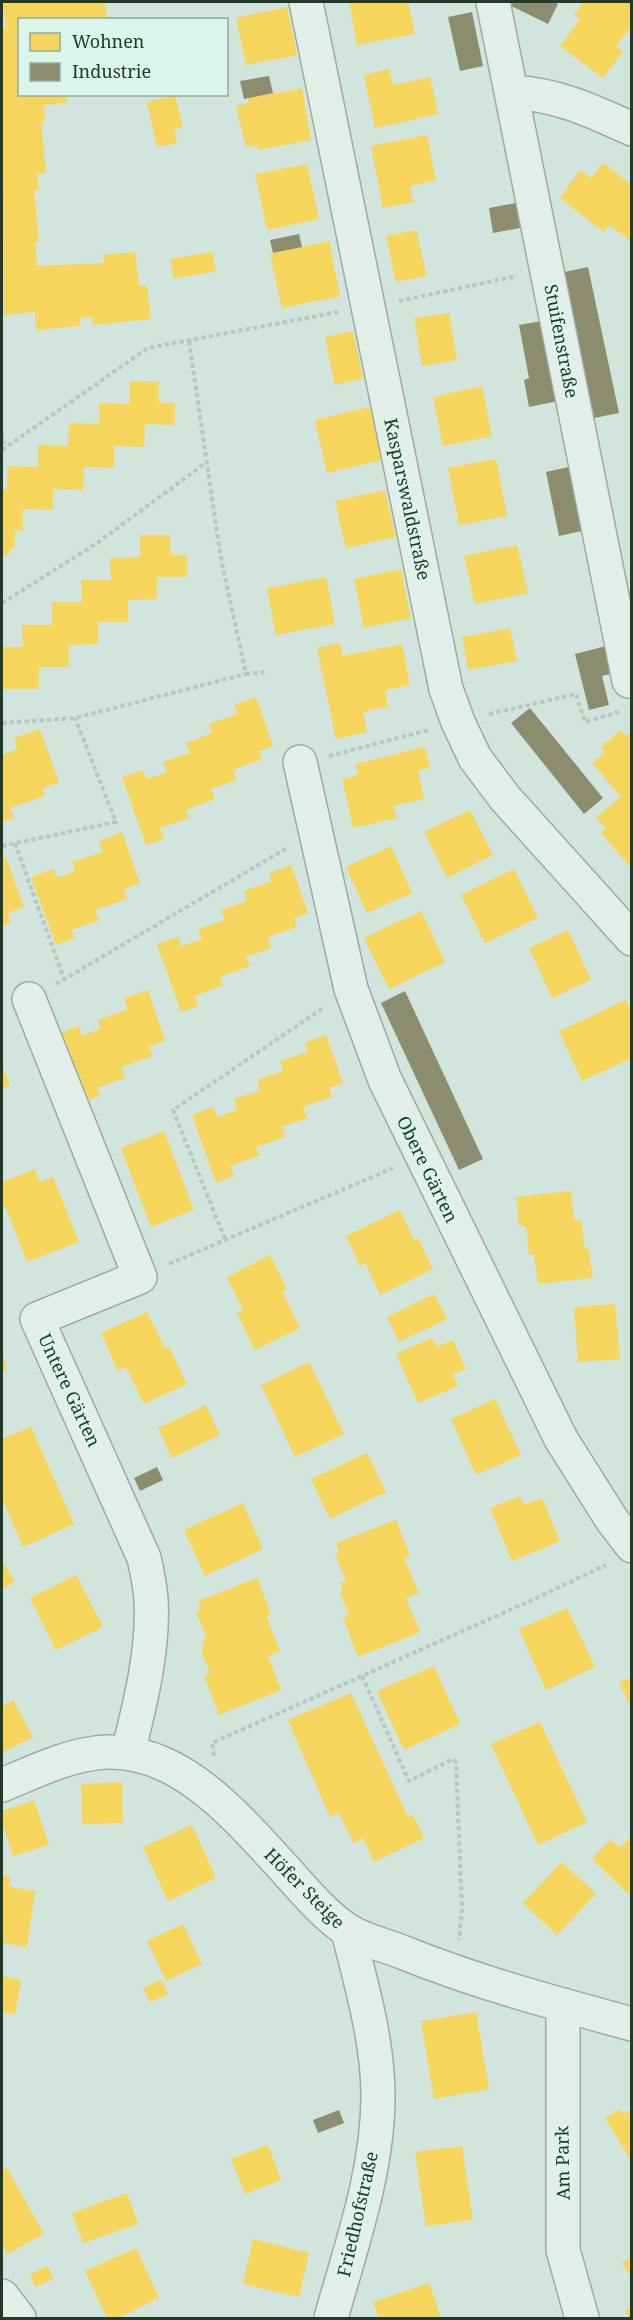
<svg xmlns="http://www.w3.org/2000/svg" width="633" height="2320" font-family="'Noto Serif',serif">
<rect width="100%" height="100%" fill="#d2e5dc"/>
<!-- homes -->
<g fill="#f6d55c">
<polygon points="3,2 105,2 107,18 20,20 20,94 66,94 67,103 44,105 45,121 41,121 46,173 37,173 39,190 34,190 39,242 35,242 37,266 104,263 103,255 135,252 139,286 147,285 151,319 93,325 92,317 79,318 80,326 36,330 35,312 4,315 2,28 6,28"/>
<polygon points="349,2 408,2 415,34 357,45"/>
<polygon points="583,2 632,2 632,26 616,46 623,52 603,78 560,46 580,19 574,15"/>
<polygon points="287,7 297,55 246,65 236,18"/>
<polygon points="389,69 393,85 430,77 438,114 375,128 364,75"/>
<polygon points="302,88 311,140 258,150 257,145 246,147 236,106 249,103 248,98"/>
<polygon points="175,95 183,127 174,129 177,143 157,147 147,102"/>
<polygon points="427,135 436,180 410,186 413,202 383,208 371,146"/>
<polygon points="603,163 632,185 632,242 609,225 604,232 560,198 580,170 591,178"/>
<polygon points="307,164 319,219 267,230 255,174"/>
<polygon points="416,230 427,276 396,282 386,236"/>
<polygon points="329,241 340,296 282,308 270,254"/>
<polygon points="212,252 216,271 174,279 170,259"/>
<polygon points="449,313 457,360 422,366 414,318"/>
<polygon points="353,331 363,378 335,385 325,337"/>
<polygon points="130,381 159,382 159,403 175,403 175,425 145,424 144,447 114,446 114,468 84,467 83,490 53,489 53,510 23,509 23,531 15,531 15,546 5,556 2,555 2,489 7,489 8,466 38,467 38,445 68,446 69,423 99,424 99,403 129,404"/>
<polygon points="482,386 492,436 443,446 433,397"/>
<polygon points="370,407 383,460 327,473 315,420"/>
<polygon points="496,459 507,516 459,525 448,468"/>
<polygon points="385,490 396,537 346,548 335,501"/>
<polygon points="140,535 170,535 171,555 187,555 187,577 157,577 157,599 128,600 128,622 98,622 98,644 69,645 69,667 39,667 39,689 2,689 2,647 23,647 22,625 52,625 52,602 82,602 81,580 111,580 110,558 140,557"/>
<polygon points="517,545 528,593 475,604 464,556"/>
<polygon points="401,569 411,618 364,628 354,579"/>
<polygon points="326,577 335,624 276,635 267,588"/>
<polygon points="510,628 517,661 468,670 462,637"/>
<polygon points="340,643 343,656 402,644 410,685 385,690 388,707 363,712 367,732 336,739 317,648"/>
<polygon points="256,697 273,746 259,751 262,759 233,770 237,780 211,789 215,799 186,810 189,818 160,828 164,839 146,845 122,777 143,770 147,779 167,772 163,762 190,753 186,743 212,733 209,724 237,714 234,705"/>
<polygon points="40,729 59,782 43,788 45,796 10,808 14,818 2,822 2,755 17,749 14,738"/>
<polygon points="621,730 626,736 632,731 632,869 601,833 606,829 596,817 621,797 592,763 605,752 601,747"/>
<polygon points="425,747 430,768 418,770 424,799 393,806 397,818 353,828 342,779 358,775 355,764"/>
<polygon points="470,810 493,855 447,878 424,832"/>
<polygon points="122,832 140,883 124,889 127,899 95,910 99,920 71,930 75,938 56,945 31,877 53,869 57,878 75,871 72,862 102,852 99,841"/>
<polygon points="391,846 412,893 367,913 346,867"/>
<polygon points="6,857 24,907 8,913 11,923 2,926 2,858"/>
<polygon points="291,865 308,913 294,918 297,927 268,937 271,948 246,957 250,966 220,977 223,985 195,996 198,1006 181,1012 157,944 178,937 182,946 202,939 198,929 225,920 221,910 247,901 244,891 272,881 269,873"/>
<polygon points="514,869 538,918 485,943 461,895"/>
<polygon points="421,911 445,962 389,989 364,938"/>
<polygon points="568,930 591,980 552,998 529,948"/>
<polygon points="148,990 165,1041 149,1046 153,1056 121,1067 125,1078 97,1088 100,1096 81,1103 57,1034 79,1026 82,1036 100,1029 98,1020 128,1009 124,998"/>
<polygon points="626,1000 632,1013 632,1058 582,1081 559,1031"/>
<polygon points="326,1035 343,1083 329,1088 332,1097 303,1107 307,1118 282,1127 285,1137 256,1147 259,1156 230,1166 234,1176 216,1183 192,1115 213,1107 217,1117 237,1110 234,1099 260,1090 257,1080 283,1071 280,1061 308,1052 304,1043"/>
<polygon points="2,1064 10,1085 2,1089"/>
<polygon points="164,1131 194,1210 151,1227 121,1148"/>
<polygon points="35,1169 40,1182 53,1177 79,1242 27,1262 6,1208 2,1209 2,1182"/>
<polygon points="571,1191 574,1220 581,1220 585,1249 589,1249 593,1278 538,1284 534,1254 529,1255 526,1226 519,1226 516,1197"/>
<polygon points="400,1210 414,1240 418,1238 433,1269 380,1295 365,1263 360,1266 346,1236"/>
<polygon points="270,1255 287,1289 282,1291 300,1328 255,1350 237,1313 243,1310 227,1277"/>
<polygon points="434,1294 447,1319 399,1342 387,1317"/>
<polygon points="615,1304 620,1359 578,1362 574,1307"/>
<polygon points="147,1312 165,1348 169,1347 187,1384 144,1404 126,1367 118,1371 101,1333"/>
<polygon points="432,1338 437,1347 453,1340 466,1369 453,1374 458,1386 418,1403 396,1354"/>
<polygon points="2,1349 7,1370 2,1371"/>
<polygon points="309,1362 344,1434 295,1457 261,1385"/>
<polygon points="495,1399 521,1455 476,1475 451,1419"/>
<polygon points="206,1405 220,1435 172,1458 158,1428"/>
<polygon points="31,1427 74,1524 23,1547 2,1498 2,1439"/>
<polygon points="367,1453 386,1492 330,1519 311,1479"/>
<polygon points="520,1496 524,1505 542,1498 560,1541 512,1561 490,1508"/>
<polygon points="243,1503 263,1549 205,1576 184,1530"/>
<polygon points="396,1520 410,1556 404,1558 419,1593 406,1598 420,1632 358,1657 343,1618 349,1615 340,1592 343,1590 340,1583 346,1581 335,1554 339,1552 336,1543"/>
<polygon points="2,1561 15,1581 2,1590"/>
<polygon points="76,1575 103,1627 56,1650 30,1598"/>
<polygon points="257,1578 271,1614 266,1616 280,1651 268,1656 281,1690 219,1715 204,1676 210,1673 201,1650 204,1648 201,1641 207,1639 196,1612 201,1609 198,1601"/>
<polygon points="567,1608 595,1667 546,1690 519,1629"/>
<polygon points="434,1666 460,1724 404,1750 377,1691"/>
<polygon points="632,1677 632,1710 619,1682"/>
<polygon points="351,1693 408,1817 413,1815 424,1838 374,1862 363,1838 353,1843 339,1813 330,1817 288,1720"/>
<polygon points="13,1700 33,1737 2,1753 2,1706"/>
<polygon points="540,1722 587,1822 538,1845 491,1744"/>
<polygon points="122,1782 123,1823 82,1824 81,1784"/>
<polygon points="34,1800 49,1845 13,1856 2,1822 2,1811"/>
<polygon points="192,1825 216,1878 168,1901 143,1847"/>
<polygon points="632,1835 632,1893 629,1895 592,1859 611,1839 619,1848"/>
<polygon points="562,1862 596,1894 557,1935 523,1903"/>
<polygon points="2,1875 10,1876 9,1887 35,1891 27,1947 2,1943"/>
<polygon points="183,1924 202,1964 166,1981 147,1941"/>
<polygon points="2,1976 21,1980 15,2015 2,2012"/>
<polygon points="161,1979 168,1994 150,2002 143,1988"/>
<polygon points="476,2012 489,2089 434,2099 421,2021"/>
<polygon points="620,2109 623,2114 632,2109 632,2162 605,2118"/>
<polygon points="268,2145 281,2180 245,2194 231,2159"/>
<polygon points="462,2146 473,2220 426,2226 415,2152"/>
<polygon points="7,2168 44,2234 7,2254 2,2244 2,2171"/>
<polygon points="127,2193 138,2224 83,2243 72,2213"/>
<polygon points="253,2239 309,2253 299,2297 243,2284"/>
<polygon points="136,2248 159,2298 118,2318 107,2318 85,2271"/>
<polygon points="632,2257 632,2279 622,2262"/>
<polygon points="48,2266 53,2279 35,2287 30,2274"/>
<polygon points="429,2283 441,2318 379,2318 373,2302"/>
<polygon points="632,2308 632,2318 629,2318 625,2311"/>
</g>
<!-- industry -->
<g fill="#8c8c6e">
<polygon points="513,2 553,2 558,4 548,24 511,6"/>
<polygon points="472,12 483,66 460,71 448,17"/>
<polygon points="269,76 273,93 244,99 240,81"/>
<polygon points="516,203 520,228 493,233 489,208"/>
<polygon points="299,234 302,247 273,253 270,240"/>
<polygon points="588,267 619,413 594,418 564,272"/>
<polygon points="542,321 558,401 529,407 524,380 529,378 519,325"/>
<polygon points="573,466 586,530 559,536 546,472"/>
<polygon points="606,646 613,673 602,676 609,705 589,710 575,654"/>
<polygon points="530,708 603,798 584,814 511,723"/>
<polygon points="405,991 483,1159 459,1170 381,1003"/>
<polygon points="157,1467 163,1480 140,1491 134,1478"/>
<polygon points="339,2110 344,2123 318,2133 313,2120"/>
</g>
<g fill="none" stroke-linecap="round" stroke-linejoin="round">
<!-- minor casing -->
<g stroke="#9aaba2" stroke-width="36">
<g id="minor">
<polyline points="306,2 446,689 458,722 475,758 505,798 632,939"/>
<polyline points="493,2 629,681"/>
<path d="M512 92C559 95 590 110 632 129"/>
<polyline points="300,762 351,989 385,1080 561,1439 612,1520 632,1546"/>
<path d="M29 999 140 1277 37 1319 144 1558C147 1571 150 1585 151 1599 154 1650 140 1704 128 1753"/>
<path d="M2 1785C32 1773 63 1757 96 1753 175 1743 234 1814 282 1866 302 1888 322 1913 347 1930 362 1940 385 1945 402 1952 476 1982 554 2003 632 2024"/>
<polyline points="563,2005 563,2250 582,2318"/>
<polyline points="2,2296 19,2318"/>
<path d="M331 2318C351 2246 378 2172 378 2096 378 2040 361 1984 348 1931"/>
</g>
</g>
<!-- path -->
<g stroke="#bac6c0" stroke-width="4" stroke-dasharray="4.5 3" stroke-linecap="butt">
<polyline points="399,301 517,276"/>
<polyline points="189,341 221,559 246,674 264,672"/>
<polyline points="2,432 4,448"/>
<polyline points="2,450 148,348 338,312"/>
<polyline points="2,603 97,543 207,462"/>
<polyline points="489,714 576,694 585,722 619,712"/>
<polyline points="2,723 75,718 246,674"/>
<polyline points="329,756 429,730"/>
<polyline points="15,843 64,979"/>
<polyline points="2,846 116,822 75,718"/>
<polyline points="56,984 287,848"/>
<polyline points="225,1239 173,1110 323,1008"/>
<polyline points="169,1264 393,1168"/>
<polyline points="362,1676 409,1781 453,1759 456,1763 462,1909 459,1940"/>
<polyline points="214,1756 212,1743 532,1600 606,1565"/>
</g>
<!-- minor -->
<use href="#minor" stroke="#e3eee9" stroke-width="33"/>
</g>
<g text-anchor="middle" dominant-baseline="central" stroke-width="6" stroke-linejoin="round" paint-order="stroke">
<!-- street labels -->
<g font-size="18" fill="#223a2a" stroke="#daf5e9">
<text transform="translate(562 341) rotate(79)">Stuifenstraße</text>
<text transform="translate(408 499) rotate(78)">Kasparswaldstraße</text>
<text transform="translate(428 1169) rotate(64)">Obere Gärten</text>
<text transform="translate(70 1390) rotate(65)">Untere Gärten</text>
<text transform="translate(305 1888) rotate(45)">Höfer Steige</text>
<text transform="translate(562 2163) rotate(-91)">Am Park</text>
<text transform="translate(357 2214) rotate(-77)">Friedhofstraße</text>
</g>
</g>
<!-- border -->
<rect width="633" height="2320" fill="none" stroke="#223a2a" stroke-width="6"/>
<!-- legend -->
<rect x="18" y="18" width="210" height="78" fill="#daf5e9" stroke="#90aa9d" stroke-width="1.5"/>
<rect x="30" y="33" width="30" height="18" fill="#f6d55c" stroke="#90aa9d" stroke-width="1.5"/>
<text x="72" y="48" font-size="18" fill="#223a2a">Wohnen</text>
<rect x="30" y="63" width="30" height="18" fill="#8c8c6e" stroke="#90aa9d" stroke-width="1.5"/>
<text x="72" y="78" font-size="18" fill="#223a2a">Industrie</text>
</svg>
